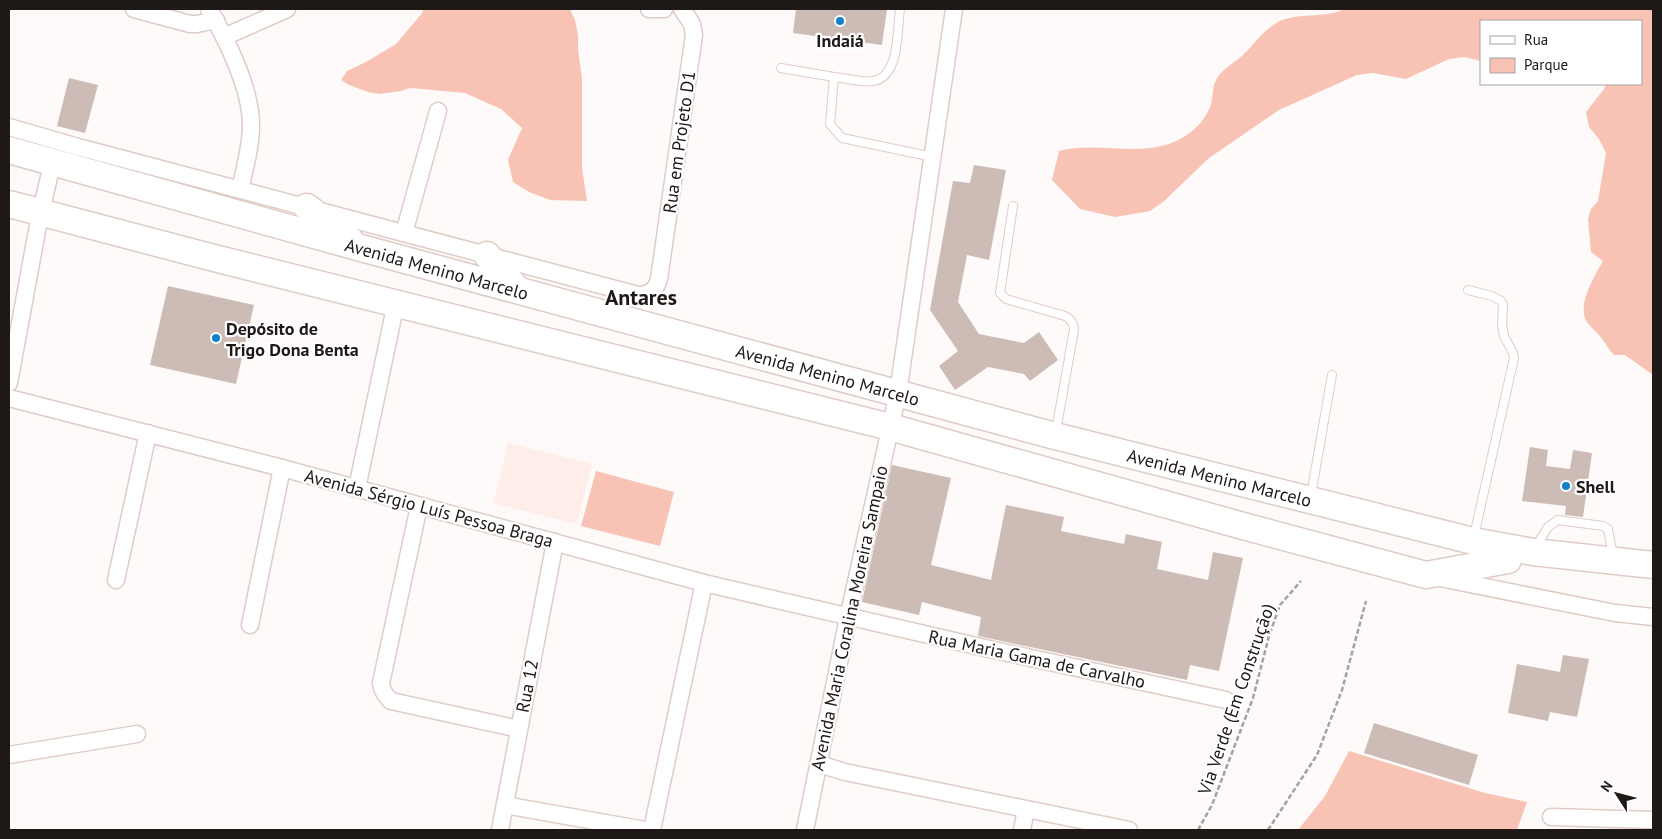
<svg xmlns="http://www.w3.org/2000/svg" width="1662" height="839" font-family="'PT Sans',sans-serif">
<rect width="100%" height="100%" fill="#fefaf9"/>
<!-- built -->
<polygon fill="#feede8" points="508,443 592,464 577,524 493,503"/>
<!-- green -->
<g fill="#f8c3b5">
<polygon points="423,9 570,9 575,20 578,35 578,50 582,78 582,168 587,201 550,200 529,192 513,182 508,160 522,128 501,109 465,93 410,88 401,91 379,94 368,92 349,85 341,80 347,71 366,62 396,44 423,12"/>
<path d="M1345 9H1653V375L1625 355H1614C1608 349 1605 342 1600 336 1596 331 1590 327 1587 322 1576 306 1595 275 1603 261L1591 252 1588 219 1591 209 1598 201 1606 153 1599 139 1589 127 1586 112 1604 89 1606 84H1641V21H1481V61L1464 57 1449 59 1406 79 1373 73 1357 75 1279 110 1209 158 1163 202 1150 211 1115 217 1080 209 1052 180 1059 151C1099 140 1143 160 1182 138 1195 131 1207 118 1211 104 1214 93 1211 87 1219 75 1226 67 1237 61 1245 53 1255 43 1265 29 1278 22 1297 12 1324 19 1345 9Z"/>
<polygon points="596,471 674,492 660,546 581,526"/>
<polygon points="1349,751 1485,793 1527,802 1517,830 1298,830 1325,796"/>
</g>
<!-- building -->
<g fill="#cdbbb6">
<polygon points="796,9 887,9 882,45 793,33"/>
<polygon points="69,78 98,85 85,133 57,126"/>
<polygon points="974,165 1006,170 989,260 967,255 958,302 979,334 1024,343 1039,332 1058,360 1030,381 1024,374 988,367 955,390 939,366 958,351 930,310 953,181 970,183"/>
<polygon points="168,286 254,305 236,384 150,365"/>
<polygon points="1530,447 1548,450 1546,466 1570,469 1573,450 1592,453 1583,517 1565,515 1566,506 1522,501"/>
<polygon points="892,465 951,478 931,565 991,580 1006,505 1064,517 1061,531 1124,544 1126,534 1162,542 1157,569 1208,580 1213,552 1243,558 1219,671 1190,665 1187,680 978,636 981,617 922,602 919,615 862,602"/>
<polygon points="1563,655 1589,659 1577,717 1550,712 1548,721 1508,713 1517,664 1560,672"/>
<polygon points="1374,723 1478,755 1469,785 1364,753"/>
</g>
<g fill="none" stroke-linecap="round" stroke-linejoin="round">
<!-- service casing -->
<g stroke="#dfccc7" stroke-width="10">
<g id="service">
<path d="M900 9C897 30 900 77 873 81 861 83 846 78 834 77L830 124 842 138 933 157"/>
<polyline points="781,68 834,77"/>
<path d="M1013 206 1000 293 1006 299 1065 316C1071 319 1074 323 1074 330L1056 431"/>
<polyline points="1468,290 1492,296 1501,301 1503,305 1502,325 1504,336 1513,353 1514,358 1474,536"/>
<polyline points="1311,495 1332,375"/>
<polyline points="1535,548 1548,527 1558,520 1603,526 1608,529 1613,556"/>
</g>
</g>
<!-- minor casing -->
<g stroke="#dfccc7" stroke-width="19">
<g id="minor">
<polyline points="134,9 190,24 197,24 216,20"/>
<path d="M209 9C227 40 251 89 251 125 251 146 245 168 240 189"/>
<polyline points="649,9 664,9"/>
<polyline points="224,37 287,9"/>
<path d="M9 127 78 147 638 295C649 295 656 290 659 279L694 35 692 24 682 9"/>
<polyline points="404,233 438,111"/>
<polyline points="9,383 39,220 49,177"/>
<polyline points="9,398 282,468 704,583 985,648 1226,700"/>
<polyline points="357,488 396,303"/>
<path d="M419 506 381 683C382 691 385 695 391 701L519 729"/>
<polyline points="1440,578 1615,613 1653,617"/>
<polyline points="116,580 148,433"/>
<polyline points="250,625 282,468"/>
<polyline points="9,755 137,734"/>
<polyline points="819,764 845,772 1129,830"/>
<polyline points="505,805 645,830"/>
<polyline points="1551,817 1653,820"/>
<polyline points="500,830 555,542"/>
<polyline points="652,830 704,583"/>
<polyline points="805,830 848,618 898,393 954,9"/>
<polyline points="1022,830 1026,810"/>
</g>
</g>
<!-- primary casing -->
<g stroke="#dfccc7" stroke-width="29">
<g id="primary">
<path id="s1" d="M9 150 361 248 1055 436 1473 541 1533 552 1653 565"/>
<polyline points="9,204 214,258 890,427 1243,526 1426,575 1508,560"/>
<polyline points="307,207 350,240"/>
<polyline points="487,255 518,290"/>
</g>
</g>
<!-- path -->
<g stroke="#a7a2a1" stroke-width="2.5" stroke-dasharray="5 2.5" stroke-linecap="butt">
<polyline points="1198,830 1212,805 1253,698 1269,636 1280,605 1301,581"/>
<polyline points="1268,830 1317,755 1342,690 1366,601"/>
</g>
<!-- service -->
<use href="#service" stroke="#fff" stroke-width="8"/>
<!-- minor -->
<use href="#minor" stroke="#fff" stroke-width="16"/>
<!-- primary -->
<use href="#primary" stroke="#fff" stroke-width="26"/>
</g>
<!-- markers -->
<g fill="#0e81ca" stroke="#fff" stroke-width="2">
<circle cx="840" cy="21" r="5"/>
<circle cx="216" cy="338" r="5"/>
<circle cx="1566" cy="486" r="5"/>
</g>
<g text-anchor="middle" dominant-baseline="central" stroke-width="4.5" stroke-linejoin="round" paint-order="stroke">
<!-- poi labels -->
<g font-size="18" font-weight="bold" fill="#1e1816" stroke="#fff" text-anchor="start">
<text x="840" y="40" text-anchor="middle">Indaiá</text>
<text x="226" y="328">Depósito de<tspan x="226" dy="21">Trigo Dona Benta</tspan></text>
<text x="1576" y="486">Shell</text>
</g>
<!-- street labels -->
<g font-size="18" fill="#1e1816" stroke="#fff">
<text transform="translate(679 142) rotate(-82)">Rua em Projeto D1</text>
<text stroke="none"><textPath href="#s1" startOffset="444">Avenida Menino Marcelo</textPath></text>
<text stroke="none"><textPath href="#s1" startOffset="849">Avenida Menino Marcelo</textPath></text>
<text stroke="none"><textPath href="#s1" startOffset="1254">Avenida Menino Marcelo</textPath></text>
<text transform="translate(429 508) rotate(15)">Avenida Sérgio Luís Pessoa Braga</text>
<text transform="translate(849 618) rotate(-78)">Avenida Maria Coralina Moreira Sampaio</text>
<text transform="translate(1037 659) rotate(12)">Rua Maria Gama de Carvalho</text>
<text transform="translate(527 686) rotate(-79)">Rua 12</text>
<text transform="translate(1236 699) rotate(-71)">Via Verde (Em Construção)</text>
</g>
<!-- district labels -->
<g font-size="22" font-weight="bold" fill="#1e1816" stroke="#fff">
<text x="641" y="297">Antares</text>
</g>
</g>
<!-- border -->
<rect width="1662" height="839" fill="none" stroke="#1e1816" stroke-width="20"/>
<!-- legend -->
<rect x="1480" y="20" width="162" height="65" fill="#ffffff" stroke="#a5a3a2"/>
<rect x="1490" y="36" width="25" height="8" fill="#ffffff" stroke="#a5a3a2"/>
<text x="1524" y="45" font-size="15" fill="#1e1816">Rua</text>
<rect x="1490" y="58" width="25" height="15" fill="#f8c3b5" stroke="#a5a3a2"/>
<text x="1524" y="70" font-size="15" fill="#1e1816">Parque</text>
<!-- north arrow -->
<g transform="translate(1617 794) rotate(306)" stroke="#ffffff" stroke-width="4" paint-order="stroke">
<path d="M0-4L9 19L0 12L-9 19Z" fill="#1e1816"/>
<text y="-8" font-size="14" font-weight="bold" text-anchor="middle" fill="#1e1816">N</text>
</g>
</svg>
